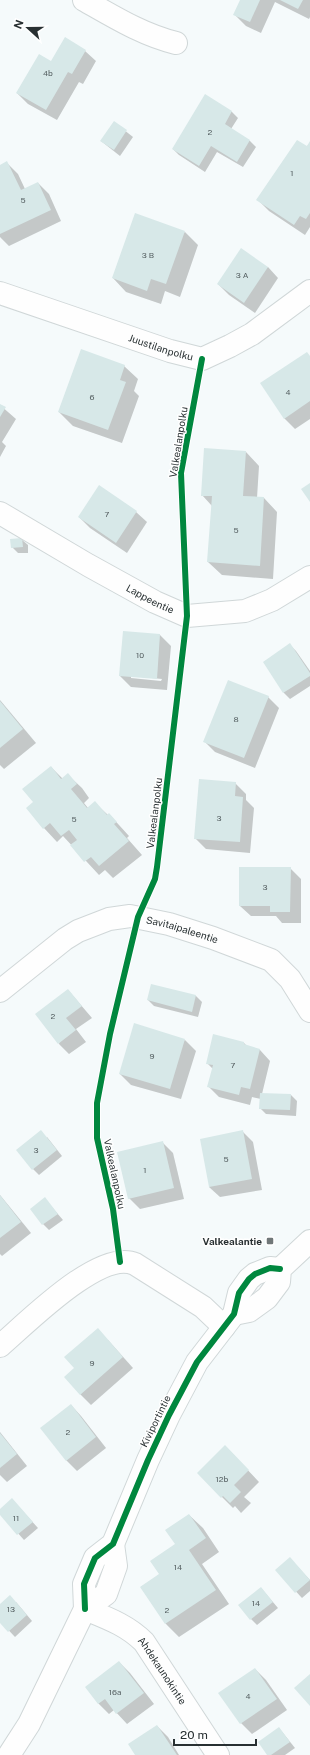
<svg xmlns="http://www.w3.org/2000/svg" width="310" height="1755" font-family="'Public Sans',sans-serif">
<rect width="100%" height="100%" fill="#f5fafb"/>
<!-- shadow -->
<g fill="#0003" fill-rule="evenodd">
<polygon points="242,0 310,0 310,17 309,19 275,2 261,33 246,26 235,15"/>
<polygon points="85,51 96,61 83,84 79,82 57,120 28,104 17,93 51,62"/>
<polygon points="206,96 232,112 238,118 231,129 250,141 256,147 243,167 217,152 205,172 179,155 173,149"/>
<polygon points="114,122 133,137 120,156 101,141"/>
<polygon points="310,143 310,227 305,235 269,211 258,200"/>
<polygon points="7,163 18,174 25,189 38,183 49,194 61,221 9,246 0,237 0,166"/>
<polygon points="185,232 198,245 180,297 165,291 161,304 126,292 113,278"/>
<polygon points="268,267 278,278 255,313 229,295 218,284"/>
<polygon points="310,356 310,419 295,429 284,418"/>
<polygon points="124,366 138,379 134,391 139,396 122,443 73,426 59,412"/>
<polygon points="0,405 16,419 2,442 6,446 0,457"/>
<polygon points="246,452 259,466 257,498 264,498 277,512 273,579 222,575 208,562 212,506 202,495"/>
<polygon points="136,512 147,522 127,553 90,528 79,517"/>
<polygon points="21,539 28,545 28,553 18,553 12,547"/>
<path d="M124 632 160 635 171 646 167 690 131 687 120 676ZM131 676 162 679 161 681 131 678Z"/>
<polygon points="290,645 296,651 310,671 310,686 290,699 284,693 264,662"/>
<polygon points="268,697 279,708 255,768 215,752 204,741"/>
<polygon points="0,700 36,743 4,769 0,765"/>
<polygon points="51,767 63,779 68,775 82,788 89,798 84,803 88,808 95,803 108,815 109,814 129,836 127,838 142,855 113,878 105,870 99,875 63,836 57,842 44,828 34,802"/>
<polygon points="235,783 246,794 246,800 254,808 250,853 206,849 195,838"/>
<polygon points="290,868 301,879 301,923 282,923 276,916 251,916 240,906"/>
<polygon points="68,990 92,1018 76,1029 86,1042 69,1054 59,1044"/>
<polygon points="196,996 202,1002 198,1017 154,1006 148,1000"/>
<polygon points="185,1040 196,1051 181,1099 131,1085 120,1074"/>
<polygon points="244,1043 247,1046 260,1050 270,1061 262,1094 291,1095 297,1101 296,1116 266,1114 260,1108 261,1099 252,1097 250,1105 219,1097 208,1086 213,1069 207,1063"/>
<polygon points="242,1131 253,1142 262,1190 220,1197 209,1187"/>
<polygon points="47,1137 62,1156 39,1175 33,1169"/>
<polygon points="162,1142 173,1153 184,1199 140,1209 129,1198"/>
<polygon points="0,1195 31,1233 2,1256 0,1254"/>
<polygon points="45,1199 63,1220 49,1230 43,1224"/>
<polygon points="108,1340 133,1368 91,1405 80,1394 75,1369"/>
<polygon points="71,1405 81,1416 106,1448 77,1471 66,1460"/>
<polygon points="0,1432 27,1466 7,1482 0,1475"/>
<polygon points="225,1446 259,1482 244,1497 251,1503 241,1513 235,1506 233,1508 198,1473"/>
<polygon points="18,1506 38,1528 24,1540 0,1513 0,1511"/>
<polygon points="189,1515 203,1528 219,1552 202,1564 229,1604 179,1637 166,1624 141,1587 161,1574"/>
<polygon points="295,1564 310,1580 310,1591 302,1598 276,1570"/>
<polygon points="261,1588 278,1608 257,1625 251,1619"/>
<polygon points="16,1602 32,1621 15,1637 0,1621 0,1605"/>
<polygon points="119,1662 130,1673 154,1704 127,1724 114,1710 109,1714 98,1703"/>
<polygon points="255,1669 266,1680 287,1710 252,1734 241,1723"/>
<polygon points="157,1726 168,1737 179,1755 136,1755"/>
<polygon points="279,1728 295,1748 285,1755 268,1755"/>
</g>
<!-- building -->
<g fill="#d7e8e8">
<polygon points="240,0 260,0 250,22 233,15"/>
<polygon points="280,0 303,0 298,9"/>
<polygon points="65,37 86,50 72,74 68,72 46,110 16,93 39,54 51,61"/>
<polygon points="205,94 232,111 225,124 250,140 237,162 211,146 199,166 172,149"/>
<polygon points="114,121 127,130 114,150 100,141"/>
<polygon points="297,140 307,146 310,141 310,213 306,219 300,216 294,225 256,200"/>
<polygon points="7,161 21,190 38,182 51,210 0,234 0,165"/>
<polygon points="135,213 185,231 166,284 151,279 147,291 112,278"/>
<polygon points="241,248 268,267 244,303 217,284"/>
<polygon points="81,349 125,365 120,380 126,382 108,430 58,412"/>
<polygon points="307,352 310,356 310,401 284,419 260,383"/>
<polygon points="0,404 6,407 0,417"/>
<polygon points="204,448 246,451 243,496 264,497 260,566 207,562 212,496 201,496"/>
<polygon points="310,483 310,502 301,489"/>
<polygon points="99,485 137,511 116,543 78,517"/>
<polygon points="22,538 23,547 11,548 10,539"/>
<polygon points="123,631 160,634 157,679 119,676"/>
<polygon points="290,643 310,673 310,676 283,693 263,662"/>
<polygon points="228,680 269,696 244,758 203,742"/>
<polygon points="0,701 23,729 0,748"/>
<polygon points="51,766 61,779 68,773 77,784 71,789 87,808 95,801 107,815 109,813 117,822 114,824 129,841 99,866 91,857 84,862 70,845 77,840 69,830 61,836 50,823 43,829 26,808 33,802 22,789"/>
<polygon points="199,779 236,782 235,796 243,797 240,842 194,839"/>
<polygon points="239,867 291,867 290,912 270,912 270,906 239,906"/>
<polygon points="151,984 196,995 192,1012 147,1000"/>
<polygon points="68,989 82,1006 66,1018 76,1030 58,1044 35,1014"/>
<polygon points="134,1023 185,1039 170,1089 119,1074"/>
<polygon points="213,1034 244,1042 244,1044 260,1049 250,1089 241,1087 239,1095 207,1087 213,1065 206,1064"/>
<polygon points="260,1093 291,1094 290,1110 259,1109"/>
<polygon points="41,1130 57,1150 32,1170 16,1150"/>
<polygon points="243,1130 252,1179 209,1187 200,1139"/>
<polygon points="163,1141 174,1188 128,1199 117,1152"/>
<polygon points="0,1195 21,1222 0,1238"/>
<polygon points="45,1197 58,1214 42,1225 30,1209"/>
<polygon points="98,1328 123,1357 80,1395 64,1377 74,1368 64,1357"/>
<polygon points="71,1404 96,1437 66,1461 40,1428"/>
<polygon points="0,1433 17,1454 0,1468"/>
<polygon points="225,1445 249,1470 234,1485 241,1492 230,1503 223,1496 221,1498 197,1473"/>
<polygon points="12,1498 33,1522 17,1535 0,1515 0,1509"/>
<polygon points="189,1514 206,1538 189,1550 216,1590 165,1624 140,1587 159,1574 150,1561 175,1544 165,1530"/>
<polygon points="290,1557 310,1580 295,1593 275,1570"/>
<polygon points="261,1587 273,1602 250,1620 238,1605"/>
<polygon points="10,1595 27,1615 8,1632 0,1623 0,1604"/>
<polygon points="119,1661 144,1693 116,1714 105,1699 98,1704 85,1687"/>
<polygon points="255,1668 277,1699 240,1724 218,1693"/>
<polygon points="310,1674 310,1706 294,1688"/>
<polygon points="157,1725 177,1755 135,1755 128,1744"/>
<polygon points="279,1727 290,1742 271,1755 267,1755 258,1742"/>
</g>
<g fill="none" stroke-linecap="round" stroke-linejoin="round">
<!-- minor casing -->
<g stroke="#d0d7d8" stroke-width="24">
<g id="minor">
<path d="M84 0C114 17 143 35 176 43"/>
<path id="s1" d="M0 293 170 351 202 359 230 346 252 334 310 291"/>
<path id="s2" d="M0 513 88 565 155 602 187 616 245 611 272 600 310 577"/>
<path id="s3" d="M0 991 65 939 78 931 109 919 130 916 169 924 213 938 271 960 290 979 310 1011"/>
<polyline points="234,1314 249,1311 267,1298 279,1282 280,1269 310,1241"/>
<path d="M0 1346C26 1324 100 1248 135 1264L203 1307 224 1327"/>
<polyline points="85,1609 84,1584 95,1558 113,1544 148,1460 169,1415 197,1362 234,1314 239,1293 249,1279 255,1274 270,1268 280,1269"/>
<path id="s4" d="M85 1609C107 1618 127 1625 144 1642L218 1755"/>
<polyline points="9,1755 29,1724 85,1609 106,1594 116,1566 113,1544"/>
</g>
</g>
<!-- minor -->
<use href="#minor" stroke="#fefefe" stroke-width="22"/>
<!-- cycleway casing -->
<g stroke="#fff" stroke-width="8">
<g id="cycleway">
<polyline points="120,1262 113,1209 97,1138 97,1103 110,1034 138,917 155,879 157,867 187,616 181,473 202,359"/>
<polyline points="85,1609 84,1584 95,1558 113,1544 148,1460 169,1415 197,1362 234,1314 239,1293 249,1279 255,1274 270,1268 280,1269"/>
</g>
</g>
<!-- cycleway -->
<use href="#cycleway" stroke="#00873e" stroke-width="6"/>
</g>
<!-- markers -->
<rect fill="#707778" stroke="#fff" stroke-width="1.5" x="266" y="1237" width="8" height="8" rx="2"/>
<g text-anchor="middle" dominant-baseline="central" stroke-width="3" stroke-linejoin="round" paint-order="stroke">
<!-- number labels -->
<g font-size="8" fill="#545e60">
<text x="48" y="73">4b</text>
<text x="210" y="132">2</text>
<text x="292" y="173">1</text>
<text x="23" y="200">5</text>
<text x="148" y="255">3 B</text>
<text x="242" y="275">3 A</text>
<text x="288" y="392">4</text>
<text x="92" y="397">6</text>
<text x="107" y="514">7</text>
<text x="236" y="530">5</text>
<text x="140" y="655">10</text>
<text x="236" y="719">8</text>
<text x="219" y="818">3</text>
<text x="74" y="819">5</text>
<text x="265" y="887">3</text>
<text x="53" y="1016">2</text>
<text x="152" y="1056">9</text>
<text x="233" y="1065">7</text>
<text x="36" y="1150">3</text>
<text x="226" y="1159">5</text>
<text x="145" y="1170">1</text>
<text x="92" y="1363">9</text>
<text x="68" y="1432">2</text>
<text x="222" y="1479">12b</text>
<text x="16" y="1518">11</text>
<text x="178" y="1567">14</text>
<text x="256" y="1603">14</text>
<text x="11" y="1609">13</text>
<text x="167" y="1610">2</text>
<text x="115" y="1692">16a</text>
<text x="248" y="1696">4</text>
</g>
<!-- street labels -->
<g font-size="10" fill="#283032" stroke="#fff">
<text stroke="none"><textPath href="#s1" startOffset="170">Juustilanpolku</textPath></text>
<text transform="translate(178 442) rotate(-81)">Valkealanpolku</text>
<text stroke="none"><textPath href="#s2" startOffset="173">Lappeentie</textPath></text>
<text transform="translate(154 813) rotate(-83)">Valkealanpolku</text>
<text stroke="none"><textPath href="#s3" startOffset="207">Savitaipaleentie</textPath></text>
<text transform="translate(115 1174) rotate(78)">Valkealanpolku</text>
<text transform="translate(155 1421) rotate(-64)">Kiviportintie</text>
<text stroke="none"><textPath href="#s4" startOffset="102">Ahdekaunokintie</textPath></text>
</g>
<!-- poi labels -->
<g font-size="10" font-weight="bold" fill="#283032" stroke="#fff" text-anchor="end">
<text x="262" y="1241">Valkealantie</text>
</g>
</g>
<!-- north arrow -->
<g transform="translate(28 28) rotate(291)" stroke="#ffffff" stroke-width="3" paint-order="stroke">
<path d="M0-3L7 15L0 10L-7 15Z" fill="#283032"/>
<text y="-6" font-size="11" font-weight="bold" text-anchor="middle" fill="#283032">N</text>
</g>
<!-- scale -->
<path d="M174 1739v6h82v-6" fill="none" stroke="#283032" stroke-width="2"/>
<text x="180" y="1739" font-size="12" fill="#283032" stroke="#ffffff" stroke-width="3" paint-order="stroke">20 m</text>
</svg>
